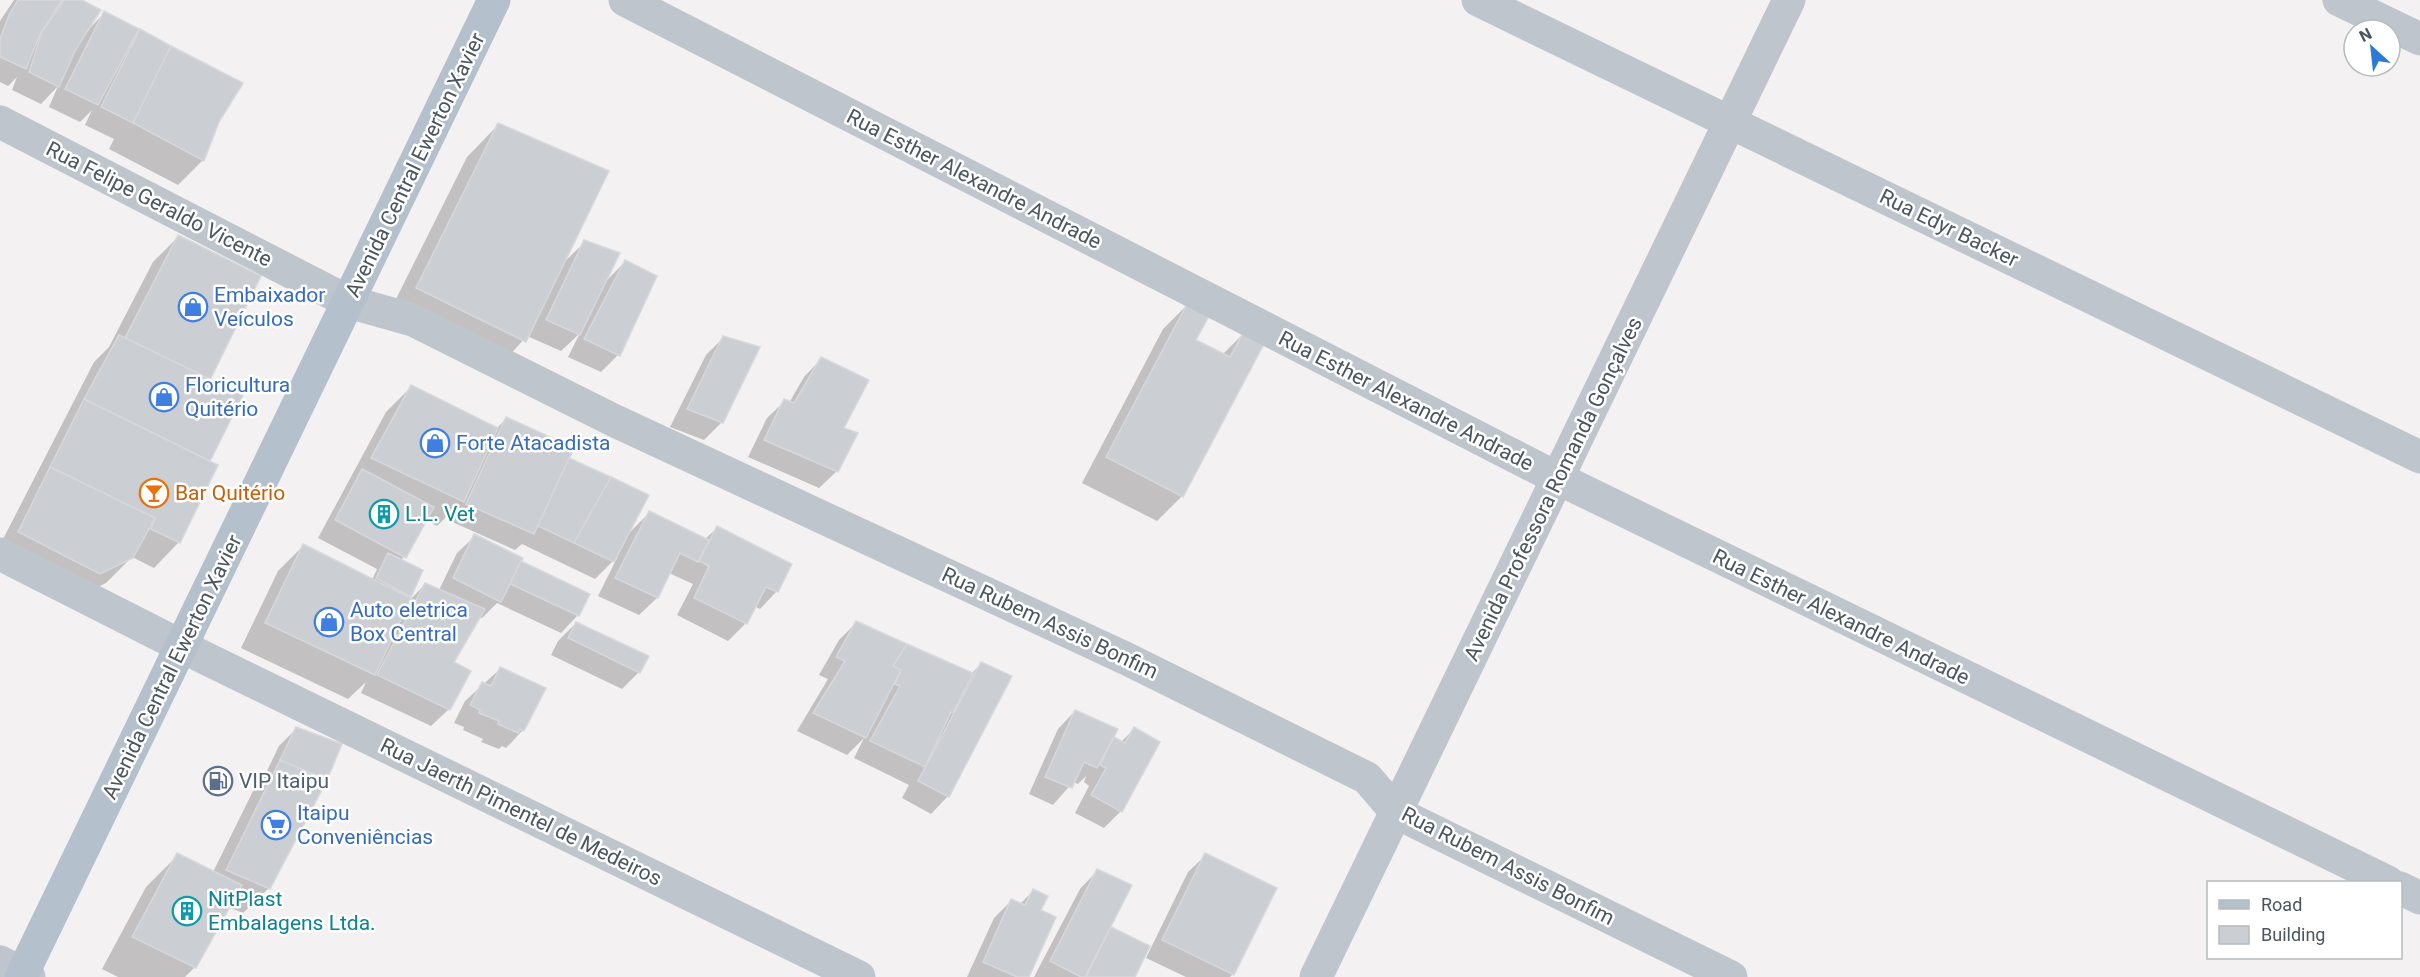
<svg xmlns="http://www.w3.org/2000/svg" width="2420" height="977" font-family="Roboto,sans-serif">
<rect width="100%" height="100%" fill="#f3f1f1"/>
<!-- shadow -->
<g fill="#0003">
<polygon points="14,0 60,0 56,8 64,0 79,0 90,28 104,13 133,39 140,31 217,121 203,160 178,185 109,149 114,139 85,125 92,110 80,122 49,107 58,86 41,104 12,90 17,77 8,86 0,82 0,21"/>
<polygon points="499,124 563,263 585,242 604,283 625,262 618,355 601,372 568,357 580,333 561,351 527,336 493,373 385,321 467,157"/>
<polygon points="179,236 208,381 241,396 208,461 179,542 154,568 132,557 106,583 74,599 0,545 94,362 109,347 153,262"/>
<polygon points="1188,304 1194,341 1222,355 1244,333 1182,496 1157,521 1082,483 1163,329"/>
<polygon points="723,338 722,422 704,440 670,427 706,355"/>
<polygon points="821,359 842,429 837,471 819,488 748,457 767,418 785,401 789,403 804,377"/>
<polygon points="411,387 496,429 506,419 567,459 628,534 650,512 705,539 717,528 777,591 760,609 754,606 746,623 728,641 677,615 693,584 669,573 657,598 639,615 598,596 618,556 595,579 522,544 515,550 450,521 456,507 437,526 425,520 401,561 410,596 408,598 411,599 425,584 439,590 457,553 475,536 519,562 578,615 561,633 497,603 482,618 479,617 452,663 449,709 431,726 361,693 366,682 348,699 241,648 278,571 303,546 372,580 377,569 318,538 386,412"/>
<polygon points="576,623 639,672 622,689 551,655 558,641"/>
<polygon points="856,623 971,674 981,664 948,796 931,814 902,798 909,785 854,758 864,738 847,755 797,731 828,679 819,675 839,640"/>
<polygon points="500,669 523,730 506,748 502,746 499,749 481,742 483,739 463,730 464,727 454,723 465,701"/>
<polygon points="1075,711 1121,742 1134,729 1121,811 1104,828 1075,813 1089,786 1084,782 1086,776 1078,784 1073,782 1053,805 1029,794 1058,729"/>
<polygon points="296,729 269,888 243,913 228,907 195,967 185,977 118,977 102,969 146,887 178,855 213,872 255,787 263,779 279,746"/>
<polygon points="1206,855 1233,974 1230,977 1186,977 1146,958 1188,872"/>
<polygon points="1097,871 1109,927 1148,946 1133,977 1034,977 1080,889"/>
<polygon points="1033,891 1039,911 1027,977 967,977 994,918 1011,901 1020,904"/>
</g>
<!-- building -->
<g fill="#cbced3" stroke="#d6d8dc" stroke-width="1.5">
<polygon points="18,0 62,0 41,32 26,69 0,57 0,39 9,15"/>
<polygon points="64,0 82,0 101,10 76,49 59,87 29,72 42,32"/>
<polygon points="104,11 139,29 98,105 65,89"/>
<polygon points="140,29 171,46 133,123 101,107"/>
<polygon points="171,46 243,83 219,122 204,161 133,123"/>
<polygon points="498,123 609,171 526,342 416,288"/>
<polygon points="178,235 261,276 210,380 125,338"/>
<polygon points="584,240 620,253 580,335 546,320"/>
<polygon points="625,260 657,276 620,356 584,339"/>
<polygon points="1188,302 1210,314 1196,340 1230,357 1244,331 1265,342 1183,497 1106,457"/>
<polygon points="119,335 243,395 210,461 84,399"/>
<polygon points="723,336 760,347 723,423 687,409"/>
<polygon points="821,357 869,380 844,428 858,433 838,472 764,440 784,399 794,403"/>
<polygon points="411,385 498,428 464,502 371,458"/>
<polygon points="84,399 218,465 180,543 151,529 155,518 50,467"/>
<polygon points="506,417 574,448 534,534 466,504"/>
<polygon points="569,458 611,477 574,543 538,526"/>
<polygon points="50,467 155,518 133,558 100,574 18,532"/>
<polygon points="362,469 434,507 406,558 335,520"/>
<polygon points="611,477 649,495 614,562 574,543"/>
<polygon points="649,511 709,540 698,562 680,553 658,598 615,578"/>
<polygon points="717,526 792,564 778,592 766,587 747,624 694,598 709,566 699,561"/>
<polygon points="474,534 523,558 501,602 453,578"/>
<polygon points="303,544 411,598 375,675 265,623"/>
<polygon points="388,553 423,570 411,597 376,578"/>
<polygon points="521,561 590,594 579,616 510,584"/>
<polygon points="425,583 485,609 454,662 471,671 450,710 377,675"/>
<polygon points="856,621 907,644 893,666 901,670 866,738 813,713 845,661 836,657"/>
<polygon points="576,622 649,656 640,673 568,638"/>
<polygon points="907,644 973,673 953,713 951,712 925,767 870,741 900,686 895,684 901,670 893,666"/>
<polygon points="981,662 1012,676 949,797 918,781"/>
<polygon points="500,667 546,688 524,731 520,729 518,733 498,724 499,721 479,713 480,710 470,705 482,682 491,686"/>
<polygon points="1075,710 1118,729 1097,768 1084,762 1072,788 1045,777"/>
<polygon points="296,727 342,744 327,780 280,760"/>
<polygon points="1134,727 1160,742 1122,812 1091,795 1106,768 1100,765 1114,737 1125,743"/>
<polygon points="280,760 327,780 270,889 226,870"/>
<polygon points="177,853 242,885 196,968 132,937"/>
<polygon points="1205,853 1277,888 1234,975 1162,940"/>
<polygon points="1097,869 1132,885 1085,977 1081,977 1050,961"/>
<polygon points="1033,889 1048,896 1041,910 1056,917 1029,977 1017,977 983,962 1011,899 1025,905"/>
<polygon points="1111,927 1150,946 1135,977 1086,977"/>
</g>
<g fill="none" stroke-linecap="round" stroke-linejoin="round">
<!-- minor -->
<g stroke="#bec5cc" stroke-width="33">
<polyline points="625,0 1557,478 2388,882"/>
<polyline points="1478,0 2420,457"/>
<polyline points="2339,0 2420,39"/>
<polyline points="0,122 349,302 413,320 613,420 1127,659 1367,778 1397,813 1731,977"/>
<polyline points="0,554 207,659 859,977"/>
<polyline points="2400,888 2420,898"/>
<polyline points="0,962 29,977"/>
<polyline points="1316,977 1789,0"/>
</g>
<!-- major -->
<polyline stroke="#b4c1cd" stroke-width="33" points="21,977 494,0"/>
</g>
<!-- icons -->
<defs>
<g id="shop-ring" transform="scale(1.5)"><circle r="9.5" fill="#fff" stroke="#3f7fe0" stroke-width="1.5"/><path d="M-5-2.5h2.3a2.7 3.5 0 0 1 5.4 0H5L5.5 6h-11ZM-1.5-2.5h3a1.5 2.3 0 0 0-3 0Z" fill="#3f7fe0"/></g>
<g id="bar-ring" transform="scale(1.5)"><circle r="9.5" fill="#fff" stroke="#e8710a" stroke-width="1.5"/><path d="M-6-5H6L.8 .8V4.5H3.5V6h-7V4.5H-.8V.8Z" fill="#e8710a"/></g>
<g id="building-ring" transform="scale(1.5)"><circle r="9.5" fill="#fff" stroke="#0f9aa8" stroke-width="1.5"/><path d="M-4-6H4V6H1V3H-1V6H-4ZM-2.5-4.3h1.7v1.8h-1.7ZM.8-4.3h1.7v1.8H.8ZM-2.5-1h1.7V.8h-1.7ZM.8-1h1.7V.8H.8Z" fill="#0f9aa8"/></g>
<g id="fuel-ring" transform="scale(1.5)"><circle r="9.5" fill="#fff" stroke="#5c6f8a" stroke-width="1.5"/><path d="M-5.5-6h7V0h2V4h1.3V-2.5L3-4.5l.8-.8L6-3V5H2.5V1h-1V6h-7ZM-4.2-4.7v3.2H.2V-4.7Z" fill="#5c6f8a"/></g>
<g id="supermarket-ring" transform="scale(1.5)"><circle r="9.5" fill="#fff" stroke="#3f7fe0" stroke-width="1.5"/><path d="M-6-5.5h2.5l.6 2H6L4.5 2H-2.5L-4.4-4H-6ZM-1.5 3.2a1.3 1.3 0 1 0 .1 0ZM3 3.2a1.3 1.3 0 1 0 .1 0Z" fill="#3f7fe0"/></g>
</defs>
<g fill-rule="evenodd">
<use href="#shop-ring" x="193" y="307"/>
<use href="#shop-ring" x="164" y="397"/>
<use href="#shop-ring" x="435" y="443"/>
<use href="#bar-ring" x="154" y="493"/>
<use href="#building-ring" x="384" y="514"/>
<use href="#shop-ring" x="329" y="622"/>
<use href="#fuel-ring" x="218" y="781"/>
<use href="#supermarket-ring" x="276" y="825"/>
<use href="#building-ring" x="187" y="911"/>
</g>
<g text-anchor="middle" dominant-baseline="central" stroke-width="5" stroke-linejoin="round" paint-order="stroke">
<!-- street labels -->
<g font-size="21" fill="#4b555d" stroke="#fff">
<text transform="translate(415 165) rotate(-64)">Avenida Central Ewerton Xavier</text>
<text transform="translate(974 179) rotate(27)">Rua Esther Alexandre Andrade</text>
<text transform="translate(159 204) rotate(27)">Rua Felipe Geraldo Vicente</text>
<text transform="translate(1949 228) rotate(26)">Rua Edyr Backer</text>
<text transform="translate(1406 401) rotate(27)">Rua Esther Alexandre Andrade</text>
<text transform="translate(1553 489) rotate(-64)">Avenida Professora Romanda Gonçalves</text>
<text transform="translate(1841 617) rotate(26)">Rua Esther Alexandre Andrade</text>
<text transform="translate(1050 623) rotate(25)">Rua Rubem Assis Bonfim</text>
<text transform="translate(172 667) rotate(-64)">Avenida Central Ewerton Xavier</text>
<text transform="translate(521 812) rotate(26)">Rua Jaerth Pimentel de Medeiros</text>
<text transform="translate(1508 866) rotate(27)">Rua Rubem Assis Bonfim</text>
</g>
<!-- shop labels -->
<g font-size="21" fill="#366cbe" stroke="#fff" text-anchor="start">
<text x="214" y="295">Embaixador<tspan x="214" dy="24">Veículos</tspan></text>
<text x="185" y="385">Floricultura<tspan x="185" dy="24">Quitério</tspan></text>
<text x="456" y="443">Forte Atacadista</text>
<text x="350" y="610">Auto eletrica<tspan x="350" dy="24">Box Central</tspan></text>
<text x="297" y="813">Itaipu<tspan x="297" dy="24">Conveniências</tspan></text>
</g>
<!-- food labels -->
<g font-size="21" fill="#c56008" stroke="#fff" text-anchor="start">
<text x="175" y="493">Bar Quitério</text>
</g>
<!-- culture labels -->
<g font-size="21" fill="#0d838f" stroke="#fff" text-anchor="start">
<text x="405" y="514">L.L. Vet</text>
<text x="208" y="899">NitPlast<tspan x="208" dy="24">Embalagens Ltda.</tspan></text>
</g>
<!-- service labels -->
<g font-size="21" fill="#4e5e75" stroke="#fff" text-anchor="start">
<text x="239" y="781">VIP Itaipu</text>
</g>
</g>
<!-- legend -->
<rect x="2207" y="881" width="195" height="78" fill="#ffffff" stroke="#b7bbbe" stroke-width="1.5"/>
<rect x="2219" y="900" width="30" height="9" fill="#b4c1cd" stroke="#b7bbbe" stroke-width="1.5"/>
<text x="2261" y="911" font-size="18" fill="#4b555d">Road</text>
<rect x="2219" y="926" width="30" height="18" fill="#cbced3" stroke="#b7bbbe" stroke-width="1.5"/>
<text x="2261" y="941" font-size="18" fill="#4b555d">Building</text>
<!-- north arrow -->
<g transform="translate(2372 48) rotate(333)"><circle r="28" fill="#ffffff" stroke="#b7bbbe" stroke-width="1.5"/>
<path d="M0-4.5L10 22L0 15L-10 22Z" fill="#2b7ad3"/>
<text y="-9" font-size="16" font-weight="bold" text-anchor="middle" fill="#4b555d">N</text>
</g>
</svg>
